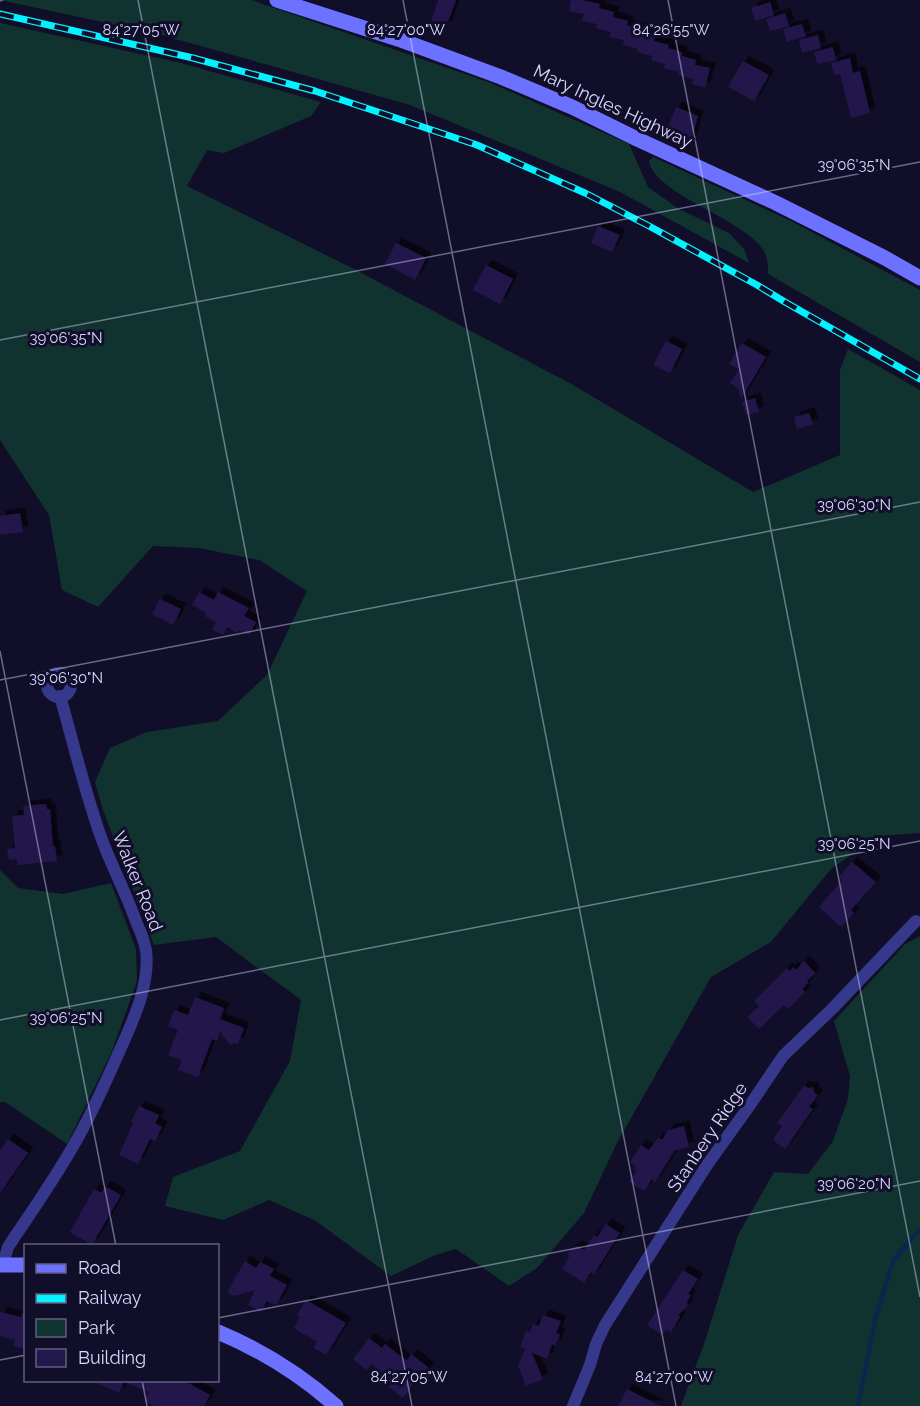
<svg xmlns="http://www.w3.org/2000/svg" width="920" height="1406" font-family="Raleway,sans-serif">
<defs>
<filter id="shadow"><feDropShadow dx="5.5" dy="-5.5" stdDeviation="0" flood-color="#0009"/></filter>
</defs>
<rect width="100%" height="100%" fill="#110e29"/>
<!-- green -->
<g fill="#113330">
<polygon points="0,0 251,0 491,83 629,144 648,187 679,209 729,233 744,249 749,263 620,192 410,105 158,34"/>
<polygon points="0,23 181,63 321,102 311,116 224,153 207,150 187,186 354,269 573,385 753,492 840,455 840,370 848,349 920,390 920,833 878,836 831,869 771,942 711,977 618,1141 584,1213 537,1268 509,1286 456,1249 433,1256 391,1276 316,1221 269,1200 223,1220 165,1206 173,1177 240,1151 290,1061 301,1000 216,937 154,945 103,810 95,782 110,748 147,732 218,721 267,675 307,591 259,560 199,548 153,546 98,607 62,590 49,515 0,440"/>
<path d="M653 157 793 222 920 290V362L768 274C768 266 768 258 764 251 745 219 655 195 649 161Z"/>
<polygon points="0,870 18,888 63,894 111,883 136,949 137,981 112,1051 67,1144 5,1102 0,1102"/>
<polygon points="920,936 920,1406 681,1406 705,1341 738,1235 774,1172 808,1174 833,1141 848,1099 850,1076 834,1021 905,944"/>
</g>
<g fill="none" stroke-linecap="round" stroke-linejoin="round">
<!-- stream -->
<polyline stroke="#09264d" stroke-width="4.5" points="858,1406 875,1320 893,1261 920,1229"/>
</g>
<!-- building -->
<g fill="#21194b" filter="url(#shadow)">
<polygon points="438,0 456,0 446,27 431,22"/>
<polygon points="571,0 582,0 600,4 599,8 614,12 613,17 628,21 627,25 641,29 641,32 655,36 654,41 669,45 668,48 682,52 682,56 696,60 695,65 710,68 705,88 692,84 693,79 678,75 679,72 664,68 665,64 651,60 652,56 637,52 638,49 623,45 624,40 609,37 611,32 596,28 597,24 582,21 584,14 569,11"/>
<polygon points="770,2 774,15 755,21 751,8"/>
<polygon points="785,13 789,26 770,31 766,19"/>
<polygon points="802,24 806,36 787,42 783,29"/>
<polygon points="818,35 821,48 802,53 799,40"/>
<polygon points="833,47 836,60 817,64 814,52"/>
<polygon points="850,58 853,73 860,71 870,113 851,118 840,74 834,75 831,63"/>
<polygon points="743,61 769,75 754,101 728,87"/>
<polygon points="676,107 698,116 691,142 666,131"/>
<polygon points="598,226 620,235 612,252 591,243"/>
<polygon points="396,243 426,258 415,280 385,264"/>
<polygon points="486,265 513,279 500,304 473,290"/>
<polygon points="666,341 682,349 670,373 653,365"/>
<polygon points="742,343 766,357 741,399 738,388 730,383 739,369 729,364"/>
<polygon points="755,398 759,412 746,415 742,402"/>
<polygon points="809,413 813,424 797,429 794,417"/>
<polygon points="20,513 23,532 0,535 0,516"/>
<polygon points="199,592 214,600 218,592 249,608 244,616 256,622 249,635 239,630 237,633 227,627 223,635 212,630 216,622 205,616 206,613 192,605"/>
<polygon points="160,599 181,609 173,625 152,614"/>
<polygon points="46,804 47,809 50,809 53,846 55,846 57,861 17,865 17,859 9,860 7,849 15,848 12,816 24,815 23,806"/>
<polygon points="852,862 876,882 851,910 854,913 841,927 819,907 842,880 839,877"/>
<polygon points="804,961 815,973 807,981 808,983 802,989 805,992 788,1009 784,1005 759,1029 747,1017 759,1006 754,1001 787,968 790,971 793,967 796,970"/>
<polygon points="195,997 224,1008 220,1019 244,1028 238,1044 234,1043 230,1045 220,1032 217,1041 212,1039 198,1077 178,1070 182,1060 168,1055 178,1030 168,1026 174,1010 188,1015"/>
<polygon points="804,1085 808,1088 813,1087 814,1092 818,1095 809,1107 813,1109 785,1149 773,1140 782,1126 777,1123"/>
<polygon points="139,1106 159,1115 155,1123 162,1127 155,1141 150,1139 138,1164 119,1155 133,1123 131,1122"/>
<polygon points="684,1126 689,1147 675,1150 655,1182 652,1179 644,1191 629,1182 637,1170 634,1169 636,1166 630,1162 641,1145 649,1150 658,1138 662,1140 668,1130"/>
<polygon points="8,1139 28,1153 0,1193 0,1150"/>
<polygon points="105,1186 121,1195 92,1245 70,1232 94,1189 101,1193"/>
<polygon points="606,1224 620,1233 594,1274 591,1272 584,1283 562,1269 569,1257 568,1253 572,1248 578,1246 584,1250 594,1235 597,1237"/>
<polygon points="245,1261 256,1268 260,1262 274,1269 270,1276 287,1285 276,1305 267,1301 261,1312 248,1305 255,1290 234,1296 227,1292"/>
<polygon points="683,1270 698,1279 688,1294 691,1295 687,1302 688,1306 678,1315 680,1317 671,1332 666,1329 662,1335 647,1325"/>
<polygon points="306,1300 346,1323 326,1355 314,1348 317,1342 294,1328 300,1317 297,1315"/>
<polygon points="0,1312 21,1317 22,1313 26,1313 26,1349 13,1346 15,1340 0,1336"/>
<polygon points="543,1315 561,1321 556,1333 560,1335 555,1346 552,1344 547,1359 532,1353 543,1379 526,1386 518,1366 525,1349 520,1347 526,1331 530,1332 533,1324 539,1326"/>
<polygon points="369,1338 382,1348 385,1344 407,1361 411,1354 429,1368 415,1385 414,1384 403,1398 389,1387 393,1381 371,1364 367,1370 353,1359"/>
<polygon points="90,1380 183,1380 210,1395 204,1406 154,1406 144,1401 149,1392 124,1382 119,1393"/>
<polygon points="627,1389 660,1406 618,1406"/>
</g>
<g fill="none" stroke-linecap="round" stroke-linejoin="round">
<!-- street -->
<g stroke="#36388b" stroke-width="12">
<circle cx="59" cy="685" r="12"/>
<path d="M3 1264 8 1247C33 1209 60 1172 81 1132 97 1103 110 1072 124 1041 136 1014 150 981 146 950 144 941 141 932 137 924 127 895 113 869 102 840 85 793 74 745 60 696"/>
<polyline points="573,1406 590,1365 596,1344 605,1325 707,1165 750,1105 783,1056 832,1009 916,921"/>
</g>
<!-- secondary -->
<g stroke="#6d71ff" stroke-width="15">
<polyline points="277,0 398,39 501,77 572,107 637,139 776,203 885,258 920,278"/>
<polyline points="0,1265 26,1265"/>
<path d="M218 1332C261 1350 301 1375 336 1406"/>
</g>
<!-- rail casing -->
<g stroke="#02f3ff" stroke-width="7">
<polyline id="rail" points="0,14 193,58 315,91 477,145 585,193 649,226 757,285 785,302 920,379"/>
</g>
<!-- rail -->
<use href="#rail" stroke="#110e29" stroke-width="4.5" stroke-dasharray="14" stroke-linecap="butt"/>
</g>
<!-- ticks -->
<path fill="none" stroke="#d9d6ff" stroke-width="1.5" stroke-opacity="0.45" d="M138 0 412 1406M403 0 676 1406M668 0 920 1297M0 1 3 0M0 340 920 162M0 651 116 1246M0 680 920 502M0 1020 920 841M218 1318 920 1181M0 1360 26 1355M142 1380 147 1406"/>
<g text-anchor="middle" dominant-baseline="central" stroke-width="6" stroke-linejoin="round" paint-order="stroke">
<!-- street labels -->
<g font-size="18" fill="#d9d6ff" stroke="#110e29">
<text transform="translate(613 106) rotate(25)">Mary Ingles Highway</text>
<text transform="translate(138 881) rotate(68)">Walker Road</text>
<text transform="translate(707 1137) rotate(-56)">Stanbery Ridge</text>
</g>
</g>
<g font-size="15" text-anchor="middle" fill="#d9d6ff" stroke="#110e29" stroke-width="6" stroke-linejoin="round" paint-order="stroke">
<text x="141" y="35">84°27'05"W</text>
<text x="406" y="35">84°27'00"W</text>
<text x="671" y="35">84°26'55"W</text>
<text x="854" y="170">39°06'35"N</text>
<text x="66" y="343">39°06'35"N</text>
<text x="854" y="510">39°06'30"N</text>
<text x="66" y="683">39°06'30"N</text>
<text x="854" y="849">39°06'25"N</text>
<text x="66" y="1023">39°06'25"N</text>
<text x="854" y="1189">39°06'20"N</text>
<text x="409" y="1382">84°27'05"W</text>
<text x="674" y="1382">84°27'00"W</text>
</g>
<!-- legend -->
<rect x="24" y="1244" width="195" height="138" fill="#110e29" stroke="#615e7f" stroke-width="1.5"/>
<rect x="36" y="1264" width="30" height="9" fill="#6d71ff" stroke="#615e7f" stroke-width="1.5"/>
<text x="78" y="1274" font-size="18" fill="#d9d6ff">Road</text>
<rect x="36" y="1294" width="30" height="9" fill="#02f3ff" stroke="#615e7f" stroke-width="1.5"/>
<text x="78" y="1304" font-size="18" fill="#d9d6ff">Railway</text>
<rect x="36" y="1319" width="30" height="18" fill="#113330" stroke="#615e7f" stroke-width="1.5"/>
<text x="78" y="1334" font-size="18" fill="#d9d6ff">Park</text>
<rect x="36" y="1349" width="30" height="18" fill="#21194b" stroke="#615e7f" stroke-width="1.5"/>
<text x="78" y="1364" font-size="18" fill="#d9d6ff">Building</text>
</svg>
